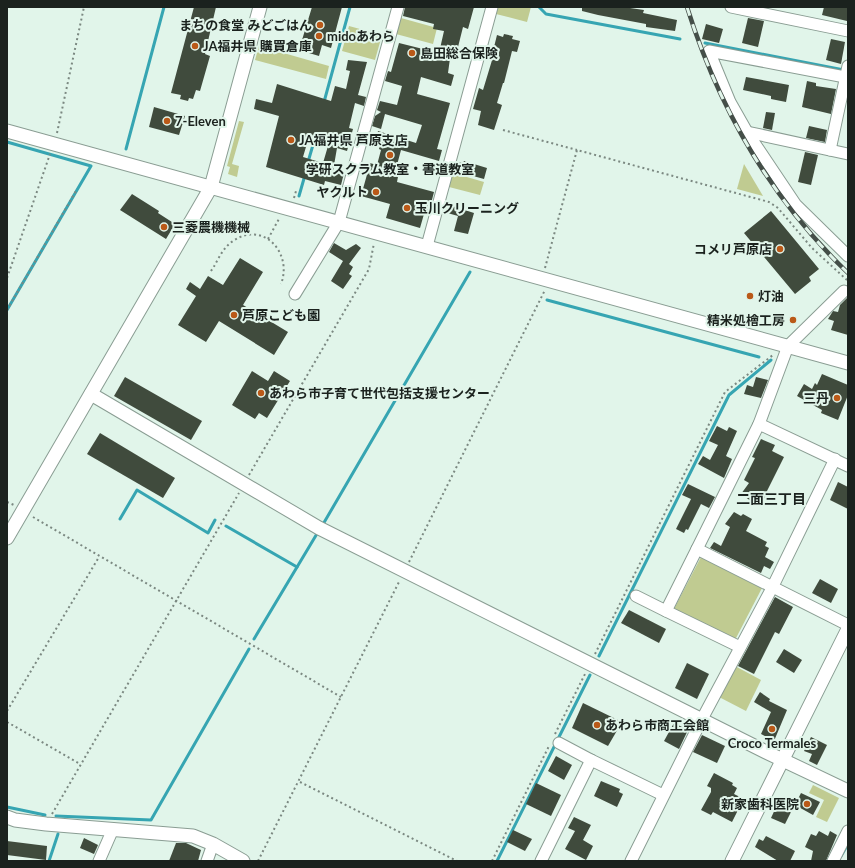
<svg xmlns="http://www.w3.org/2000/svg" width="855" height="868" font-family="Lato,'Noto Sans JP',sans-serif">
<rect width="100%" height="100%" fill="#e1f5ea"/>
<!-- green -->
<g fill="#c0cb91">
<polygon points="498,7 531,7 527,22 496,14"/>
<polygon points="401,18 437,28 433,44 396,34"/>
<polygon points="349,26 382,35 375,60 342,51"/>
<polygon points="259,46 329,66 326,79 255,60"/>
<polygon points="239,121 244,122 232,164 239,166 237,177 228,174 230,167 227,166"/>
<polygon points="744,164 763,196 737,189"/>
<polygon points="453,173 484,182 480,195 449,187"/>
<polygon points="701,557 762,588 735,640 674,609"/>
<polygon points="735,666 761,680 746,711 719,697"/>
<polygon points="813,785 839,798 827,822 816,817 824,800 809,793"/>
</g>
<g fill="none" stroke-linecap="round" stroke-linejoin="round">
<!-- stream -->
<g stroke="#36a5b2" stroke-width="3">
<polyline points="539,7 546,14 680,39"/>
<polyline points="705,43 844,70"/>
<polyline points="324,102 350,7"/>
<polyline points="7,142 91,166 7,310"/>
<polyline points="126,149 164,7"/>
<polyline points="308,162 315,138"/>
<polyline points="299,196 305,175"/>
<polyline points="547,300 759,357"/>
<polyline points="120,519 137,490 208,533 215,520"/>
<polyline points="226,526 297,567"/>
<polyline points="322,526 470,272"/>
<polyline points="254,639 318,532"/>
<polyline points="599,656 729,395 771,360"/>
<polyline points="7,807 45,815"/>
<polyline points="56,816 151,820 249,649"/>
<polyline points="841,856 848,844"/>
<polyline points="49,861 58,834"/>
<polyline points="497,861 590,675"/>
</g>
</g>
<!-- building -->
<g fill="#404b3d" fill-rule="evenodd">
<polygon points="194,7 216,7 205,54 210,56 200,91 196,90 193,99 189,98 188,101 180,99 181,95 171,93"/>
<polygon points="312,7 342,7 331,48 322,45 319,56 299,50"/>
<polygon points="405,7 474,7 468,29 463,27 458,47 455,46 451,51 448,73 454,75 451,86 421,77 417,94 450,103 437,149 442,150 439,161 401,150 397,165 400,166 397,182 434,192 428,215 424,214 420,228 386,218 390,204 361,196 368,171 364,170 366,162 377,165 381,150 379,149 380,144 375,143 378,131 416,143 422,125 385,114 381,129 372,126 375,116 381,112 377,110 380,101 397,105 402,86 385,81 388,71 391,72 399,43 439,53 444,31 433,29 434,24 403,16"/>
<polygon points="582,7 623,7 644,10 643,13 677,20 675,31 646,27 646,24 598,15 582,11"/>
<polygon points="824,7 848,7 847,21 822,15"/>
<polygon points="748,18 764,21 758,47 742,43"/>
<polygon points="706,24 723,29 719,43 702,39"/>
<polygon points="504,34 513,36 512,39 520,41 517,52 512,51 504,83 503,83 497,103 502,105 494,130 478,125 481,111 473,109 479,88 483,90 496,47 494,47 497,35 503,37"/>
<polygon points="831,39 845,42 841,64 826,60"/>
<path d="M348 60 367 62 358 95 366 97 364 106 355 103 349 128 353 129 347 151 337 148 333 171 344 173 341 185 325 181 324 185 266 167 279 116 254 109 256 99 272 103 277 84 331 101 335 86 346 89 350 71 346 70ZM308 140 328 146 323 163 303 157Z"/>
<polygon points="746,77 789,85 786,102 771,99 771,96 743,90"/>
<polygon points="807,81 816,83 816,86 836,89 831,114 802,107"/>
<polygon points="154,107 185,116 179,135 149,127"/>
<polygon points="766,112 775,113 772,130 763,128"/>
<polygon points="809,126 827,130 825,142 806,138"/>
<polygon points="805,152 818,155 811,185 798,182"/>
<polygon points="464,161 487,168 484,179 455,171 457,162 463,163"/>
<polygon points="132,194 159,211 158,213 175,224 166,239 120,210"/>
<polygon points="446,204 474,213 468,234 454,231 458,216 444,212"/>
<polygon points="771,211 819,269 809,277 811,281 795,294 744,233"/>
<polygon points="334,243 346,250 356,244 361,248 349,264 353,267 349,274 352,276 343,289 331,281 343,261 329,252"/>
<polygon points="240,258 263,272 243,305 288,332 274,355 219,321 206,342 178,325 196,296 186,289 190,282 200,289 208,276 223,285"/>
<polygon points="848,297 848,335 831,330 834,321 828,319 833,311 838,312 840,305"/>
<polygon points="252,371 268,381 274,371 290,381 267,418 259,413 255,419 232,405"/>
<polygon points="822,374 848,385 848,395 838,420 821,413 822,410 797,396 804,384 812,389 815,383 817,385"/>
<polygon points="125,377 202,421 191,440 114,396"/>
<polygon points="756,377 768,380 761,398 744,394 747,385 753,387"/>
<polygon points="717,426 727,431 729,427 737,431 726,456 732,459 724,478 698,464 703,456 710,460 718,445 709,441"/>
<polygon points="100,433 175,478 163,498 87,454"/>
<polygon points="761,439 775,445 772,451 784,457 765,495 766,496 758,506 741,494 749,483 744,480 755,458 752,457"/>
<polygon points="838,482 848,487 848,509 830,500"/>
<polygon points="688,484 715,497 709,508 701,504 688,530 686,529 684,533 676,529 691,499 682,495"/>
<polygon points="734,512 741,516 743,514 752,519 746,531 767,542 765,546 769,548 765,557 774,562 770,569 764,566 761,573 710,548 714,542 721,546 730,527 725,524"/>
<polygon points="820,579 838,589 831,603 812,593"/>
<polygon points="775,597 793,607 779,634 775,632 754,674 738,666"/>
<polygon points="629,610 666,629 659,643 621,623"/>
<polygon points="784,649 802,660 794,673 776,662"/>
<polygon points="687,663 709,674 697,699 675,688"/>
<polygon points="760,692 770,699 769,701 787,710 774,741 761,734 771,712 754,702"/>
<polygon points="583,703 622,722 608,746 572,728"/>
<polygon points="674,723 688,730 679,749 664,741"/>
<polygon points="702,735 725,746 717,763 693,752"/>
<polygon points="811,737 827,745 817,765 809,761 812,754 804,751"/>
<polygon points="556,756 572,765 564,780 548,771"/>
<polygon points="714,773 733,783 732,785 737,788 734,794 748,801 743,810 739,808 732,822 713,812 711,815 701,810 711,792 711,788 707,786"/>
<polygon points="601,781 620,789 619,792 623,794 617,807 594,796"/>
<polygon points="536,783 561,795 551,816 526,804"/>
<polygon points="801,793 820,802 813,815 795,805"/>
<polygon points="777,805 791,812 785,824 771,818"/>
<polygon points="574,817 591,825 583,840 593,846 586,860 565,849 575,831 568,828"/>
<polygon points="513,830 532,839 525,851 507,842"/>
<polygon points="819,831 828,836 830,831 837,835 826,861 811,861 813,851 805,847 811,834 816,836"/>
<polygon points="766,836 795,851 790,861 778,861 755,847 759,839 763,841"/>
<polygon points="84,838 98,845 94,854 80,848"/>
<polygon points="7,841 47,846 46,860 7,855"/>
<polygon points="176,843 186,843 201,850 198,861 169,861"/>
</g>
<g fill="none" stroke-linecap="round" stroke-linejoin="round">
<!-- minor casing -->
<g stroke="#8a9d93" stroke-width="13">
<g id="minor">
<polyline points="731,7 848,31"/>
<polyline points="747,132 730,102 709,51 845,77"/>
<polyline points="830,150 848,66"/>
<polyline points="848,154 747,132 796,205 848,256"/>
<polyline points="427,246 492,7"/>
<polyline points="295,294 339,222 398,7"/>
<polyline points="759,424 848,466"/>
<polyline points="697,549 759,424 788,346 844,291"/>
<polyline points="636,596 666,611"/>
<polyline points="740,647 666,611 697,549 848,625"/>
<polyline points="559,743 591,760"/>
<polyline points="99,861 113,829"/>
<polyline points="207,861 213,844"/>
<polyline points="541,861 591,760 663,795"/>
<polyline points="631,861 702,719 772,588 835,459"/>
<polyline points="833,861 848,831"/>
</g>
</g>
<!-- tertiary casing -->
<g stroke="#8a9d93" stroke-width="15">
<g id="tertiary">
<polyline points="7,131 848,363"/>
<polyline points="91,394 319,528 768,753 848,791"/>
<polyline points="7,538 211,187 260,7"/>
<polyline points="7,817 15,820 46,824 193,836 213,844 243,861"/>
<polyline points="732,861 848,629"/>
</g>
</g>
<!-- path -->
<g stroke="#7b8881" stroke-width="2" stroke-dasharray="2 3" stroke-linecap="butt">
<polyline points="503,130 577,150"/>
<polyline points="57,133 84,7"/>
<polyline points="294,198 296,191"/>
<polyline points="268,239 280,217"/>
<polyline points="545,268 577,150 769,202 778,208 812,248 848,281"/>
<path d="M211 271C218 261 222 248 233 241 263 220 293 253 281 284"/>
<polyline points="7,278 50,154"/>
<polyline points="7,310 76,191"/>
<polyline points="249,475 369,269 374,243"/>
<polyline points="7,502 14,505"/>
<polyline points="33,517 341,697"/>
<polyline points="409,562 545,290"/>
<polyline points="595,654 725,392 773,355"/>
<polyline points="7,711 99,557"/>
<polyline points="7,722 80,764"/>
<polyline points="555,734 585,674"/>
<polyline points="300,782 457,861"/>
<polyline points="52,814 239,493"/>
<polyline points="258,861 400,580"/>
<polyline points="492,861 549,746"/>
</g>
<!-- minor -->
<use href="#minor" stroke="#fff" stroke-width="11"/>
<!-- tertiary -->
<use href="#tertiary" stroke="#fff" stroke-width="13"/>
<!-- rail casing -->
<g stroke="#444e48" stroke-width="4.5">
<path id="rail" d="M687 7C719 109 771 199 848 273"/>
</g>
<!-- rail -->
<use href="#rail" stroke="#e1f5ea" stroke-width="3" stroke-dasharray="9" stroke-linecap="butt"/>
</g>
<!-- markers -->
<g fill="#ba5918" stroke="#e1f5ea" stroke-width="1.5">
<circle cx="320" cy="25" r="4"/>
<circle cx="319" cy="36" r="4"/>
<circle cx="195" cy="46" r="4"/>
<circle cx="412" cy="53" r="4"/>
<circle cx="167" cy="121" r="4"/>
<circle cx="291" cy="140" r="4"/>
<circle cx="390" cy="155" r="4"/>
<circle cx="376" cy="192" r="4"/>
<circle cx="407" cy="208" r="4"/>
<circle cx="164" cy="227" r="4"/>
<circle cx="780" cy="249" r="4"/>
<circle cx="750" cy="296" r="4"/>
<circle cx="234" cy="315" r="4"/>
<circle cx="793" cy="320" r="4"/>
<circle cx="261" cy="393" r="4"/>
<circle cx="837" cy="398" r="4"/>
<circle cx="597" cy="725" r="4"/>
<circle cx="772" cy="729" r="4"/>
<circle cx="807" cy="804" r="4"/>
</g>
<g text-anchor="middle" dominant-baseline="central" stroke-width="4" stroke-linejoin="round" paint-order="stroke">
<!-- poi labels -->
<g font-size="13" font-weight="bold" fill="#1b221e" stroke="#e1f5ea" text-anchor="start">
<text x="312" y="25" text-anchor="end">まちの食堂 みどごはん</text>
<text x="327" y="36">midoあわら</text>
<text x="203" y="46">JA福井県 購買倉庫</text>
<text x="420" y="53">島田総合保険</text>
<text x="175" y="121">7-Eleven</text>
<text x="299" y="140">JA福井県 芦原支店</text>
<text x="390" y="169" text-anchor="middle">学研スクラム教室・書道教室</text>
<text x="368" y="192" text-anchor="end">ヤクルト</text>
<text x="415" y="208">玉川クリーニング</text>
<text x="172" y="227">三菱農機機械</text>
<text x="772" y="249" text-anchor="end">コメリ芦原店</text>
<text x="758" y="296">灯油</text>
<text x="242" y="315">芦原こども園</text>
<text x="785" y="320" text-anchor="end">精米処檜工房</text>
<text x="269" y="393">あわら市子育て世代包括支援センター</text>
<text x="829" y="398" text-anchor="end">三丹</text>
<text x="605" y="725">あわら市商工会館</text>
<text x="772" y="743" text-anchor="middle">Croco Termales</text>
<text x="799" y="804" text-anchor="end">新家歯科医院</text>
</g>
<!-- neighbourhood labels -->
<g font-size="14" font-weight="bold" fill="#1b221e" stroke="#e1f5ea">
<text x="771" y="498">二面三丁目</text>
</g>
</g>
<!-- border -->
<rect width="855" height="868" fill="none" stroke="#1b221e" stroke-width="16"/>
</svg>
